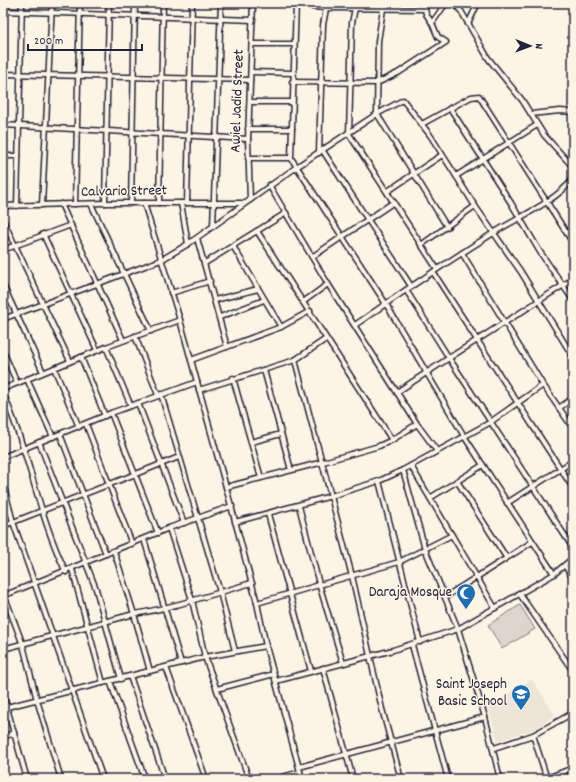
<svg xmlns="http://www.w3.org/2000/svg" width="576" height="782" font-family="Dekko,sans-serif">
<rect width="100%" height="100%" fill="#fcf5e5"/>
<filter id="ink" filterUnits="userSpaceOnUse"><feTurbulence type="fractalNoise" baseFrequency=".025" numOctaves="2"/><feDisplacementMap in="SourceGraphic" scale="8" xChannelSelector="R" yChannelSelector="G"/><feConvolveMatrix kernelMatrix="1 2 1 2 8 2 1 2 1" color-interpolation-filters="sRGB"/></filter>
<g filter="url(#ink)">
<!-- built -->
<polygon fill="#ece5d8" points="532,679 555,715 535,729 498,741 488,707"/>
<!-- green -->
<polygon fill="#dcd6cc" stroke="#7f7c84" points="520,605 535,629 502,649 488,625"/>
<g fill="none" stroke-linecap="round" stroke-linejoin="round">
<!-- minor casing -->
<g stroke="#22223b" stroke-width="7">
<g id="minor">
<polyline points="296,3 291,158 386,304 464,436 554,574"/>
<polyline points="304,3 313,7 325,8 425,9"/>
<polyline points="356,3 352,23 349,134 437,269"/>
<polyline points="384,3 378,41 377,114 447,227"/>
<polyline points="424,3 426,14 432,23"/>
<polyline points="454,3 461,11 488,58 522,100 544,135 573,167"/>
<polyline points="3,11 253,20"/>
<polyline points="468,24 478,3"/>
<polyline points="253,44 294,44"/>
<polyline points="251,72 293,73"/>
<polyline points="3,74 250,80"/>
<polyline points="292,82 377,83 398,73 446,42 438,37 432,23 446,3"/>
<polyline points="250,102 292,102"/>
<polyline points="450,108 511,203 540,252 573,300"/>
<polyline points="531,114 560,111 573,112"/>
<polyline points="422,124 471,97 479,96 573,243"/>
<polyline points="3,125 248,139"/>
<polyline points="248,129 292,129"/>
<polyline points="323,151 411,286"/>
<polyline points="319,153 323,25 327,3"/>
<polyline points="3,156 18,156"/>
<polyline points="248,158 291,158"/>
<polyline points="456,176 537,125"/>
<polyline points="269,185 328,284 417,424 437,451"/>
<polyline points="388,191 442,155"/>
<polyline points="250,200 248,139 253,3"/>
<polyline points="105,203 109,3"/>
<polyline points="131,203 135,3"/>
<polyline points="144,203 180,320 226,487 257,603 266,646 302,779"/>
<polyline points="159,203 163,3"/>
<polyline points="181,203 188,244"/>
<polyline points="187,203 192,3"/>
<polyline points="61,204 123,340"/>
<polyline points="75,204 80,3"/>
<polyline points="91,204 151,331"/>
<polyline points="42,205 52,3"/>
<polyline points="3,206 105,203 244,203"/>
<polyline points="17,206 22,3"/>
<polyline points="3,220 70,361"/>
<polyline points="213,226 221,3"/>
<polyline points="257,231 392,440"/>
<polyline points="43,234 97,350"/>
<polyline points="197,238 227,347"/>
<polyline points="421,245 475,206"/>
<polyline points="233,246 281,327"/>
<polyline points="3,250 71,225"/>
<polyline points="462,253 543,385 573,428"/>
<polyline points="312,257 394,202"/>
<polyline points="205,263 286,213"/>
<polyline points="433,272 573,488"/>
<polyline points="573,279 449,358 573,548"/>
<polyline points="3,285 43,372"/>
<polyline points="171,293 210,281"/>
<polyline points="215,300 258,289"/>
<polyline points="303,302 328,284"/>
<polyline points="220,317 264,300"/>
<polyline points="3,319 161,260 188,244 298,166 377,114 403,100 430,135 475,206 521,272 573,357"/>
<path d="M355 325C401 293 447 262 495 232 519 217 555 202 573 179"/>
<polyline points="135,336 158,395"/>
<polyline points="106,347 131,406"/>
<polyline points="3,351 17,383"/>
<polyline points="81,357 105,416"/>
<polyline points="191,360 281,327 310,311"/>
<polyline points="295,360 352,576 382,709 401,779"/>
<polyline points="54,368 79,427"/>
<polyline points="264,370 291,470"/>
<polyline points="233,378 261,478"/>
<polyline points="27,379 53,437"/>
<polyline points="3,389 106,347 180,320"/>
<polyline points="199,390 295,360 326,339"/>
<polyline points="397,392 449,358 406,290"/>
<path d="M3 393C29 451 38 515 66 572"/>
<polyline points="161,394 220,592 235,651"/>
<polyline points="138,403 184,523"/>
<polyline points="559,408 573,398"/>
<polyline points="111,413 158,533"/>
<polyline points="86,424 132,544"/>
<polyline points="60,434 106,554"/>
<polyline points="39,442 96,589 121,679"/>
<polyline points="251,442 281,434"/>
<polyline points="3,457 111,413 197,382"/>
<polyline points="411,466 495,608"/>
<polyline points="403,470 425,549 458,629 485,717 500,779"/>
<polyline points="379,481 420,642"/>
<polyline points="457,481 506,557"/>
<polyline points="3,483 13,522 103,779"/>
<polyline points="226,487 323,462 379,446 392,440 417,424"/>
<polyline points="430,498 483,465"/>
<polyline points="507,503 573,461"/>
<polyline points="299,506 319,584 343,663"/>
<polyline points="268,514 311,671"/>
<polyline points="235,522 331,496 379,481 403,470 489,423 543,385"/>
<polyline points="3,526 179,457"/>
<polyline points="169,528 192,600 205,657 249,779"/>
<polyline points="144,539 181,663"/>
<polyline points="565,566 573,578"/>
<polyline points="72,569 103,683"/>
<polyline points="3,592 23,645 37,700 61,779"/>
<polyline points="519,593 573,671"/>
<polyline points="3,596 169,528 232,506"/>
<polyline points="445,597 532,542"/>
<polyline points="257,603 399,562 452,535"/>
<polyline points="412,645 448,779"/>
<polyline points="3,649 134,614 114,551"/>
<polyline points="166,667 206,779"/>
<polyline points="323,668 353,779"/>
<path d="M150 671 134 614C174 608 212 594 252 583"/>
<polyline points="130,676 165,779"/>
<polyline points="110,681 145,779"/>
<polyline points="276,681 393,650 458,629 554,574 573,558"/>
<polyline points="217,689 274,674"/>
<polyline points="3,694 27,779"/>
<polyline points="3,708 205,657 266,646"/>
<polyline points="533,735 547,779"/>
<polyline points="3,737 14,733"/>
<polyline points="494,748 533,735 573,713"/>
<polyline points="299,767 485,717"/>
<polyline points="547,778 573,768"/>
<polyline points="275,779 300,772"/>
</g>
</g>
<!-- minor -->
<use href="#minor" stroke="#fcf5e5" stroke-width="4"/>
</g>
</g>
<!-- icons -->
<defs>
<g id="mosque-pin" transform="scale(1)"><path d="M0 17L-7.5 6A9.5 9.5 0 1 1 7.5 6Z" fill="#1f6fb2" stroke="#fcf5e5"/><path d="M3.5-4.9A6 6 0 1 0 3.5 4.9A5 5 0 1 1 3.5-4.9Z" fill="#fff"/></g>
<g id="university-pin" transform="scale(1)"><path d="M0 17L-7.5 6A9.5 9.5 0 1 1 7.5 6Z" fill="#1f6fb2" stroke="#fcf5e5"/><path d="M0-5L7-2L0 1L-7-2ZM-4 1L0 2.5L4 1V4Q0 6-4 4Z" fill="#fff"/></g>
</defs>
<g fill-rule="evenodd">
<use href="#mosque-pin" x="466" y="593"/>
<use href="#university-pin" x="521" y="694"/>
</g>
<g text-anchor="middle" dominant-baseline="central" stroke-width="3" stroke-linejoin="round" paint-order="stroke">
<!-- street labels -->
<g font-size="15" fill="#22223b" stroke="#fcf5e5">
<text transform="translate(238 101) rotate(-88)">Awiel Jadid Street</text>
<text transform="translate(124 192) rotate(-1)">Calvario Street</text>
</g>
<!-- poi labels -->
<g font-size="15" fill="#22223b" stroke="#fcf5e5" text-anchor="end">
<text x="452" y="593">Daraja Mosque</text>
<text x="507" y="685">Saint Joseph<tspan x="507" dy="17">Basic School</tspan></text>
</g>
</g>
<!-- margin -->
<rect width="576" height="782" fill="none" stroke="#fcf5e5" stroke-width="16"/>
<rect x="8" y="8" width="560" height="766" fill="none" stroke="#22223b" stroke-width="1.5" filter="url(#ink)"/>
<!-- north arrow -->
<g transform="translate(530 46) rotate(91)" stroke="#fcf5e5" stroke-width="3" paint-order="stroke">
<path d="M0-3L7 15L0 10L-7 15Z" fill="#22223b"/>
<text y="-6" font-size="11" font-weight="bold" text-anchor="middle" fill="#22223b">N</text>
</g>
<!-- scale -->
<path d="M28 44v6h114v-6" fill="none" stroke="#22223b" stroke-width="2"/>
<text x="34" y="44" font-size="12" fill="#22223b" stroke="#fcf5e5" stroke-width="3" paint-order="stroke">200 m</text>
</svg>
